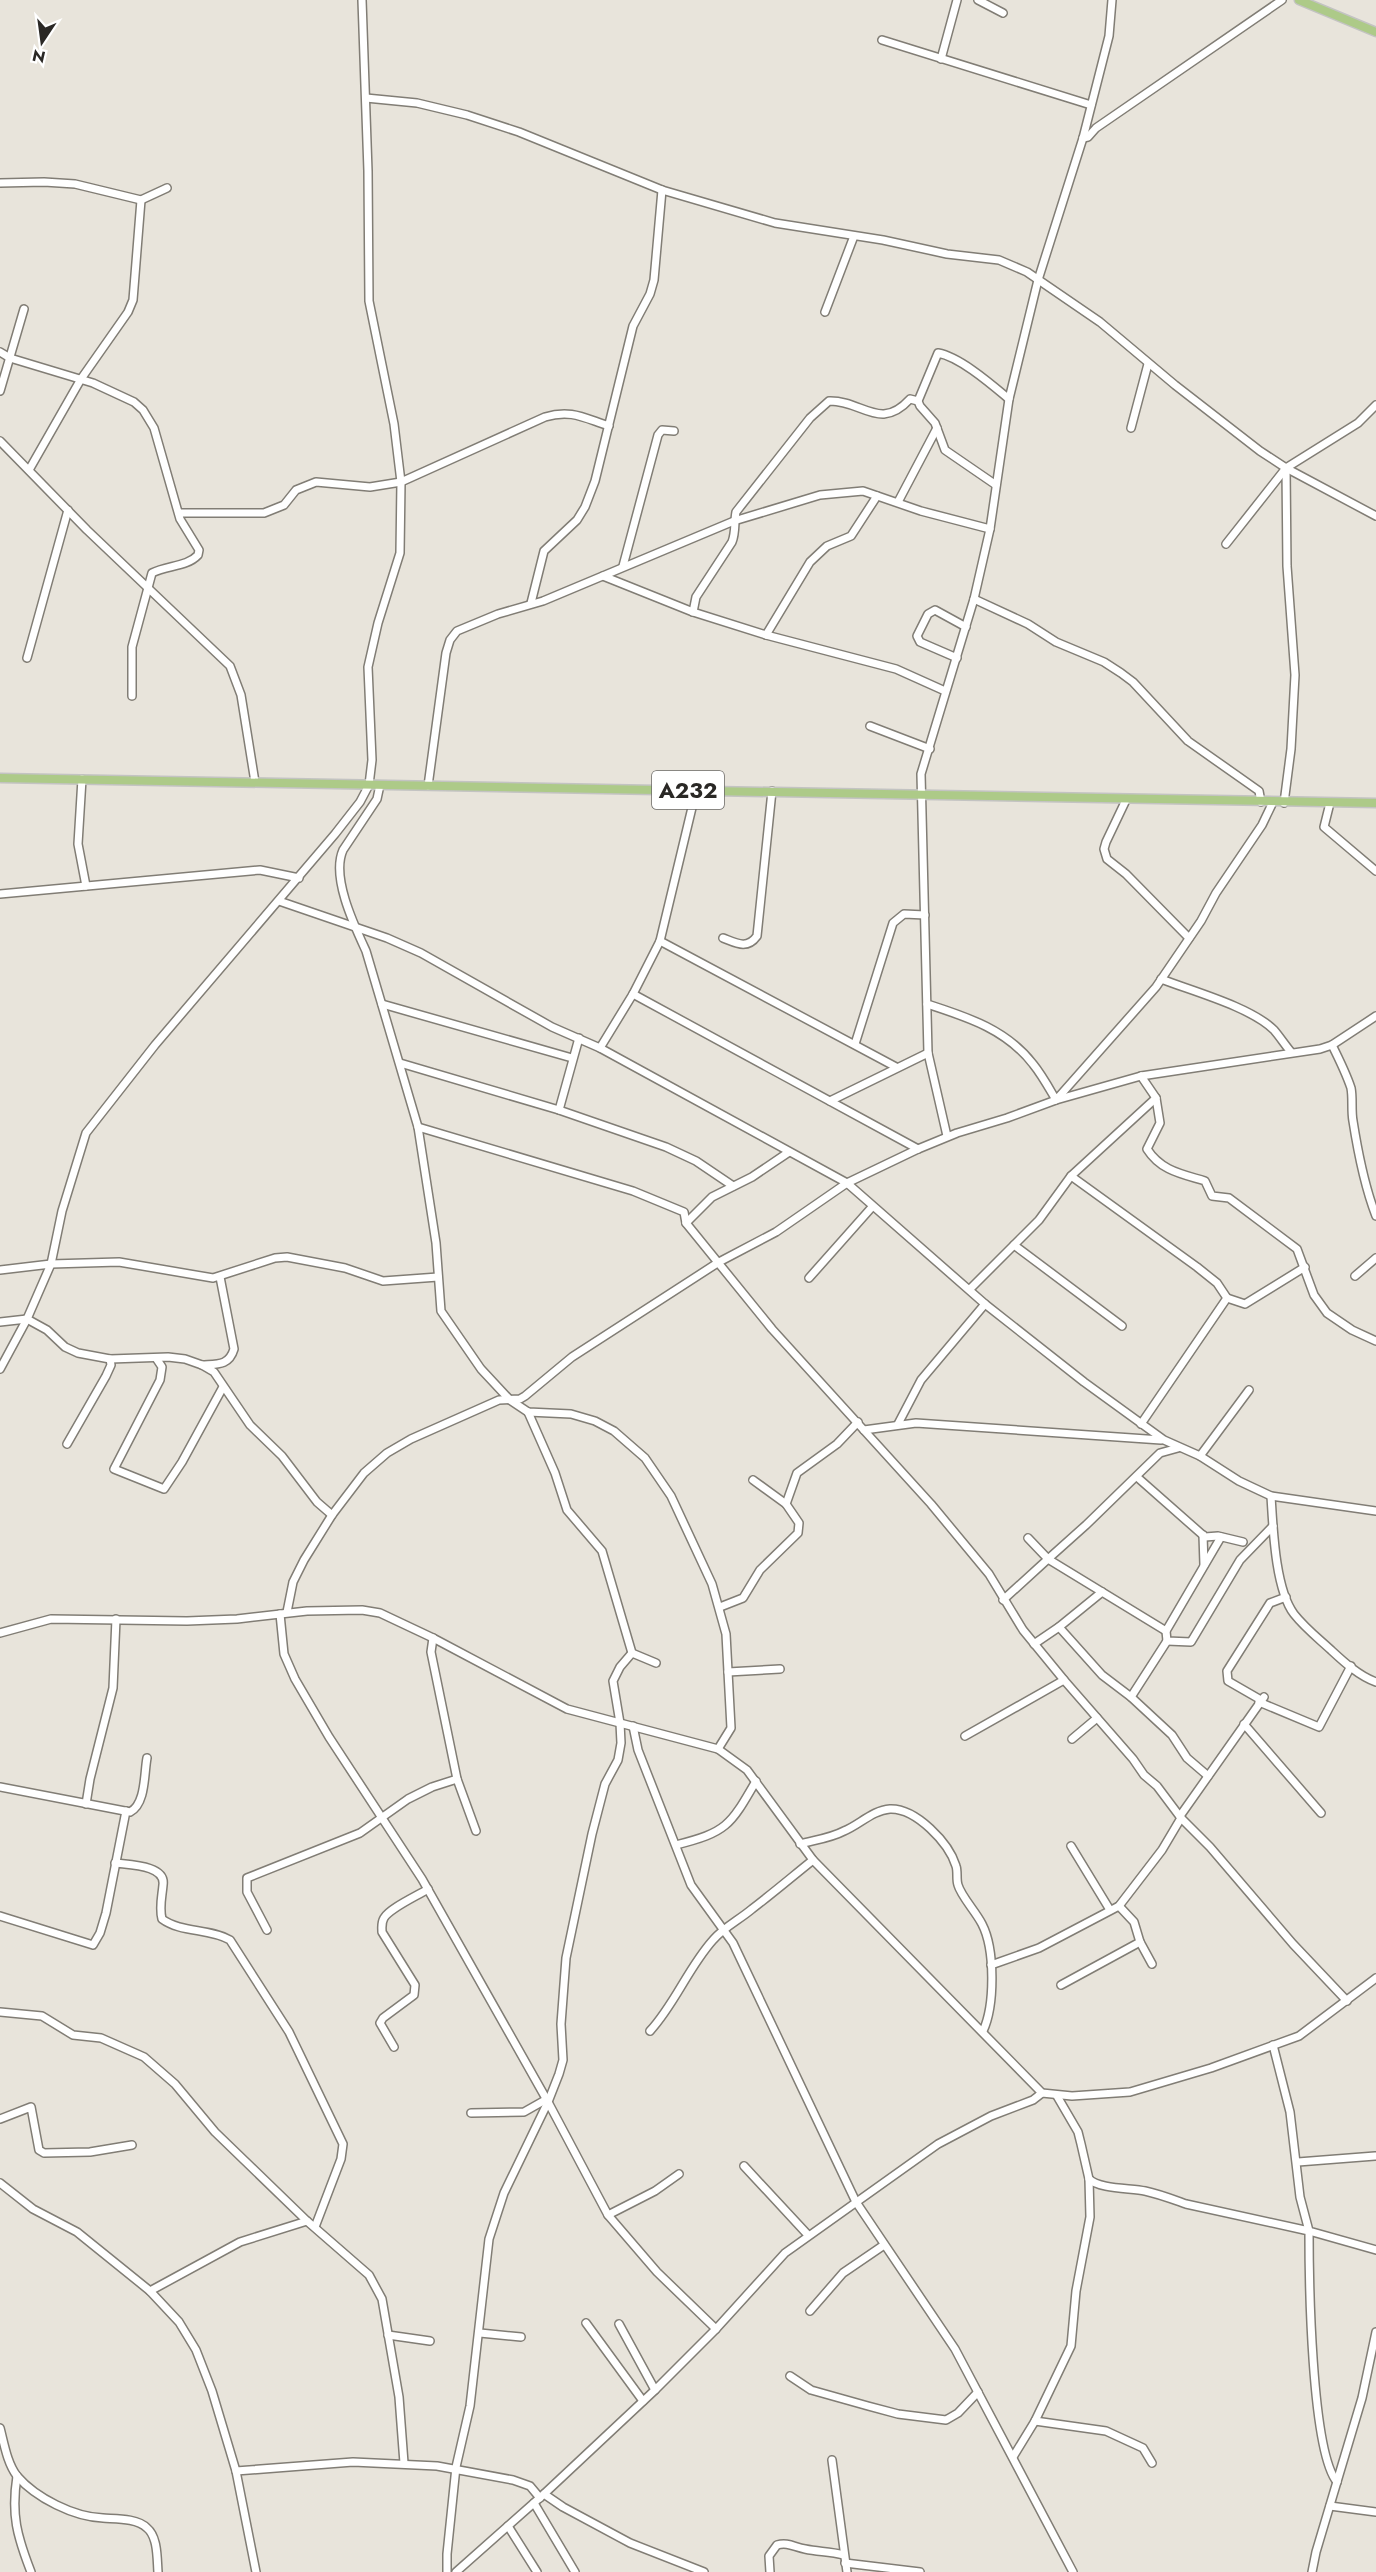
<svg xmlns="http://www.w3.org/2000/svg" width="1376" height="2572" font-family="Jost,sans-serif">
<rect width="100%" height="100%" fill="#e8e4db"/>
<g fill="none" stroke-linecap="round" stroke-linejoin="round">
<!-- minor casing -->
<g stroke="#817d75" stroke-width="10">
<g id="minor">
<polyline points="978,0 1003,13"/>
<polyline points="882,40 1091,105"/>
<polyline points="941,59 957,0"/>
<polyline points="366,98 417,103 467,115 519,132 662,190 775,223 883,240 947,254 999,260 1027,272 1100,322 1175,385 1260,451 1286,468 1376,516"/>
<polyline points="1083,138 1088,137 1096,128 1282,0"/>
<polyline points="0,183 44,182 75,184 141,200 167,188"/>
<polyline points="825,312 854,236"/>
<path d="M0 352 10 358 93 383 134 402 143 410 154 428 180 519 199 550 198 555C187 567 167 565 152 573L132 647V696"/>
<polyline points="0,391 24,309"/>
<polyline points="1131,428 1148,364"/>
<polyline points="0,441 87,530 230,666 241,695 255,782"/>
<polyline points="29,470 81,379 128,312 133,300 141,200"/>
<path d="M996 485 945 450 935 423 920 406 918 401 938 353C960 357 991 384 1009 399"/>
<polyline points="898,502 937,428"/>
<path d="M179 513H264L284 505 296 490 316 482 370 487 401 482 545 417C571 409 584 418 609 426"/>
<polyline points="1226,544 1286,468 1358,423 1376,405"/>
<polyline points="623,566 658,435 662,430 674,431"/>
<polyline points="603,576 693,612 766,635 896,669 945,691"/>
<polyline points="974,599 1028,624 1056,642 1104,662 1121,673 1133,682 1188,741 1259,791 1261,802"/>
<polyline points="531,603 544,551 577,520 585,507 595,481 633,326 650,294 654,280 662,190"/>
<path d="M693 612 696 597 732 542C736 532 734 522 736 512L810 418 829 401C862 400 880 432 910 399L918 401"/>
<polyline points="766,635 810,562 827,546 851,536 877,496"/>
<polyline points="27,658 68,510"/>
<polyline points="957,658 920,642 917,636 928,614 935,610 966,627"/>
<polyline points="870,726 930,749"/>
<polyline points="82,779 78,844 86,886"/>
<path d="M380 785 377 799 343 850C331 877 354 925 366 951L418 1127 436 1243 441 1311 481 1369 510 1400 528 1412 571 1414 595 1421 614 1431 645 1458 671 1496 712 1584 726 1634 731 1728 718 1749"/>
<polyline points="428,786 446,653 450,640 457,631 498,614 543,601 734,521 820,495 863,491 921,511 990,529"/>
<polyline points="1126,800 1106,842 1104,849 1107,859 1126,874 1189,938"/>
<polyline points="1284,803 1291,749 1295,675 1287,566 1286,468"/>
<polyline points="1330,803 1324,827 1376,871"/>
<polyline points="0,894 260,870 299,878"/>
<polyline points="279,901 387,938 421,953 552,1027 600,1048 847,1183 985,1304 1084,1382 1164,1440 1200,1456 1239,1481 1271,1496 1376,1511"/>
<path d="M723 938C736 943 747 950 757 936L772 791"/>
<polyline points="660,941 896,1067"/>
<path d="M1161 979C1192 991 1251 1007 1274 1030 1280 1037 1285 1045 1291 1052"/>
<polyline points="633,994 918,1149"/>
<polyline points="382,1004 572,1058"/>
<path d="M927 1004C967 1017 1006 1029 1033 1064 1042 1075 1049 1088 1056 1100L1156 987 1201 921 1216 893 1262 825 1273 802"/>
<polyline points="855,1044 893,923 904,914 925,915"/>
<path d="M1332 1045C1339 1059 1346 1073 1351 1088 1353 1098 1351 1110 1353 1121 1358 1153 1364 1185 1376 1216"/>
<polyline points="600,1048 633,994 660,941 696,791"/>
<polyline points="400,1063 559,1110 666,1147 696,1161 733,1186"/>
<path d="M1141 1076 1156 1098 1160 1123 1147 1149C1161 1171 1182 1174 1205 1181L1212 1196 1229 1198 1297 1249 1314 1295 1327 1313 1352 1330 1376 1341"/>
<polyline points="830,1101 928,1053"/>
<polyline points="559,1110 579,1038"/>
<polyline points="418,1127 633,1191 684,1212 686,1223 772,1329 931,1504 989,1574 1023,1630 1064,1680 1133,1759 1144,1775 1157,1786 1181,1818 1210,1847 1293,1944 1347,2001"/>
<polyline points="947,1136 928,1053 921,774 974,599 990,529 1009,399 1038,280 1083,138 1109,36 1112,0"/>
<polyline points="1071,1176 1197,1267 1217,1283 1227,1298 1141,1424"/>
<polyline points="686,1223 712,1197 752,1177 789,1152"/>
<polyline points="1014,1245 1122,1326"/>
<polyline points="0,1270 51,1264 119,1262 213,1278 275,1258 287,1257 345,1268 383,1281 438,1277"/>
<polyline points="1355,1276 1376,1258"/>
<polyline points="809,1278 872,1207"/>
<polyline points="970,1289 1039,1220 1071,1176 1156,1098"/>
<polyline points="1227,1298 1245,1304 1305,1267"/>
<polyline points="0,1322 27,1319 47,1330 65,1347 78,1353 110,1359 168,1357 185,1359 202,1365 214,1372 250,1425 282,1456 317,1502 332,1515"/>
<polyline points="156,1358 162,1367 160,1380 114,1469 164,1489 182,1462 223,1387"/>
<path d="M202 1365C217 1364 229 1366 234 1349L220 1277"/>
<polyline points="0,1369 27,1319 51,1264 62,1211 86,1133 155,1045 335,834 360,802 369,785 372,760 368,667 378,623 400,553 401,482 394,424 369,301 368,171 362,0"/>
<polyline points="528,1412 555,1473 567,1510 602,1551 632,1653 656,1663"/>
<polyline points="898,1424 921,1380 985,1304"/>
<polyline points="864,1430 916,1423 1161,1440"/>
<polyline points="67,1444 106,1376 111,1365 110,1359"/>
<polyline points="1200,1456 1249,1390"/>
<polyline points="1137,1477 1205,1537 1218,1536 1243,1542"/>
<polyline points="753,1480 786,1504"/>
<path d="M1271 1496C1273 1527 1275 1589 1294 1614 1305 1628 1318 1638 1331 1650 1344 1662 1359 1676 1376 1682"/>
<polyline points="1203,1535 1204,1565"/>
<polyline points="1221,1537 1166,1631 1167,1641 1191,1642 1240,1560 1273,1526"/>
<polyline points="1003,1600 1048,1559 1028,1538"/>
<polyline points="720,1607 743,1598 760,1570 798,1533 799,1523 786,1504 797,1473 837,1444 858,1422"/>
<polyline points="287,1612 293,1582 304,1560 332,1515 364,1473 387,1453 411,1439 499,1400 520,1399 525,1396 572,1357 719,1262 776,1232 847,1183 918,1149 957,1133 1007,1118 1056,1100 1141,1076 1320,1049 1332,1045 1376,1016"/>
<polyline points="280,1614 284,1654 295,1679 329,1737 422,1879 548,2102 608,2215 657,2272 716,2329"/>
<polyline points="1059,1627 1102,1675 1131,1697 1172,1735 1187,1758 1208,1776"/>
<polyline points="1166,1631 1048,1559 1086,1525 1160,1453 1178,1448"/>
<polyline points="0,1633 51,1619 187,1621 237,1619 307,1611 362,1610 380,1613 433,1638 567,1709 718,1749 747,1770 813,1860 1042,2093 1072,2096 1130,2092 1211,2068 1299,2036 1376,1978"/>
<polyline points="433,1638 431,1652 457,1779 476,1831"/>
<polyline points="1034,1644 1059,1627 1102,1592"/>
<polyline points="728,1672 780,1669"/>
<polyline points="1131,1697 1167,1641"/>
<polyline points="1261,1700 1228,1681 1227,1671 1270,1603 1286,1597"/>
<polyline points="1259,1702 1319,1727 1351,1666"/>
<polyline points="1244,1724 1321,1813"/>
<polyline points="633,1726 638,1750 691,1885 733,1943 856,2202 955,2349 1073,2572"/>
<polyline points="965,1736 1064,1680"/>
<polyline points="1072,1739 1097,1718"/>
<path d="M0 1787 130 1812C146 1804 144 1773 147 1758"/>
<polyline points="86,1804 90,1779 113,1688 116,1619"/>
<polyline points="1180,1816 1264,1697"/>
<path d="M800 1844C815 1840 831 1838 844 1831 859 1825 873 1810 890 1809 916 1808 949 1843 956 1866 958 1872 956 1879 958 1885 961 1896 976 1912 982 1924 995 1949 995 2005 983 2031"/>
<path d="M676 1845C727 1832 730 1826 756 1781"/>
<polyline points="1071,1846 1110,1910"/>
<path d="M115 1863C129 1865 166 1865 163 1885 162 1897 159 1907 162 1919 181 1933 209 1928 230 1940L289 2032 343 2144 341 2159 315 2227"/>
<polyline points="1119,1906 1134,1922 1140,1942 1152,1964"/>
<polyline points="0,1916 93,1945 100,1933 106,1913 126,1811"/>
<polyline points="267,1930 247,1892 247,1878 360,1833 408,1799 432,1787 457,1779"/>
<polyline points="991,1965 1039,1948 1119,1906 1162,1850 1181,1818"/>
<polyline points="1061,1985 1140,1942"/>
<polyline points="0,2012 42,2016 73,2035 101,2038 144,2057 175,2084 215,2132 307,2221 369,2275 382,2299 399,2397 404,2463"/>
<path d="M650 2031C675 2004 688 1968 713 1940 724 1927 739 1920 752 1909 773 1893 793 1876 813 1860"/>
<polyline points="1273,2045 1290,2112 1300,2197 1309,2231 1376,2250"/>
<path d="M394 2047 380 2023 383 2018 414 1995 415 1985 382 1932C382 1927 381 1923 384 1918 390 1908 417 1896 428 1889"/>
<polyline points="471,2113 524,2112 547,2099"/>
<polyline points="0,2119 31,2107 39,2150 44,2153 90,2152 132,2145"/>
<polyline points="1298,2162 1375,2156"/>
<polyline points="744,2166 808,2235"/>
<path d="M1089 2179C1099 2189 1131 2188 1145 2191 1159 2194 1172 2199 1186 2204L1309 2231C1309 2276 1311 2451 1337 2482"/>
<polyline points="0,2183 33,2209 77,2232 150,2291 179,2322 196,2350 212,2391 236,2471 256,2572"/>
<polyline points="608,2215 655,2191 679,2174"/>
<polyline points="150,2291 240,2242 307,2221"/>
<polyline points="810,2311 843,2273 884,2245"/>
<polyline points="586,2323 643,2401"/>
<polyline points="619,2324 655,2390"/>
<polyline points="480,2333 521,2337"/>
<polyline points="388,2335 430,2341"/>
<polyline points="790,2376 811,2390 868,2406 898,2414 946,2420 958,2413 978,2392"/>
<polyline points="1035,2421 1106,2431 1143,2448 1152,2463"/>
<path d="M0 2428C4 2443 7 2463 17 2476 36 2498 74 2517 103 2518 116 2519 137 2518 147 2528 158 2537 157 2559 158 2572"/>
<polyline points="1013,2457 1035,2421 1071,2346 1076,2291 1090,2217 1089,2179 1081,2144 1078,2132 1057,2096"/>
<polyline points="832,2460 847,2572"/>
<polyline points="236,2471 353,2462 437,2466 513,2480 530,2486 540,2498"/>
<path d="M17 2476C11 2515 17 2536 31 2572"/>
<polyline points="544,2494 563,2507 630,2543 704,2572"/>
<polyline points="534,2503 575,2572"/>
<polyline points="1330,2506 1376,2512"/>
<polyline points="508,2526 537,2572"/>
<polyline points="845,2563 920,2572"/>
<polyline points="447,2572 447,2554 456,2467 470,2406 489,2239 504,2193 548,2102 559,2074 563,2060 561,2024 566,1958 592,1834 605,1784 618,1760 621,1743 620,1723 613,1681 620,1667 632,1653"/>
<polyline points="456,2572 544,2494 655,2390 716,2329 785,2253 938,2144 991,2116 1033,2100 1042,2093"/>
<path d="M770 2572 769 2556 777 2545C788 2542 794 2547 805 2549 819 2552 829 2551 844 2555"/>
<polyline points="1312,2572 1316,2552 1362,2398 1376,2332"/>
</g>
</g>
<!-- major casing -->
<g stroke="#c3c3c2" stroke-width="11">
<g id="major">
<polyline points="1299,0 1376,32"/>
<polyline points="0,778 1376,803"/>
</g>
</g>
<!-- minor -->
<use href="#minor" stroke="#fff" stroke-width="7"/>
<!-- major -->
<use href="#major" stroke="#adca88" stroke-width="8"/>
</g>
<g text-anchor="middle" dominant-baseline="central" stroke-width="4.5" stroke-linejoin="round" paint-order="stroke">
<!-- shield labels -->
<rect fill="#fff" stroke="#6a6866" stroke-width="1.5" x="652" y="771" width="72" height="38" rx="4.5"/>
<g font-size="22" font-weight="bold" fill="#2a2825">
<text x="688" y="790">A232</text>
</g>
</g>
<!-- north arrow -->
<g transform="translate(42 42) rotate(193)" stroke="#ffffff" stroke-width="4.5" paint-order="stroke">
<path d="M0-4.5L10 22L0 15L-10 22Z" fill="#2a2825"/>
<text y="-9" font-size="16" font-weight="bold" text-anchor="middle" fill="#2a2825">N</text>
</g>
</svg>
